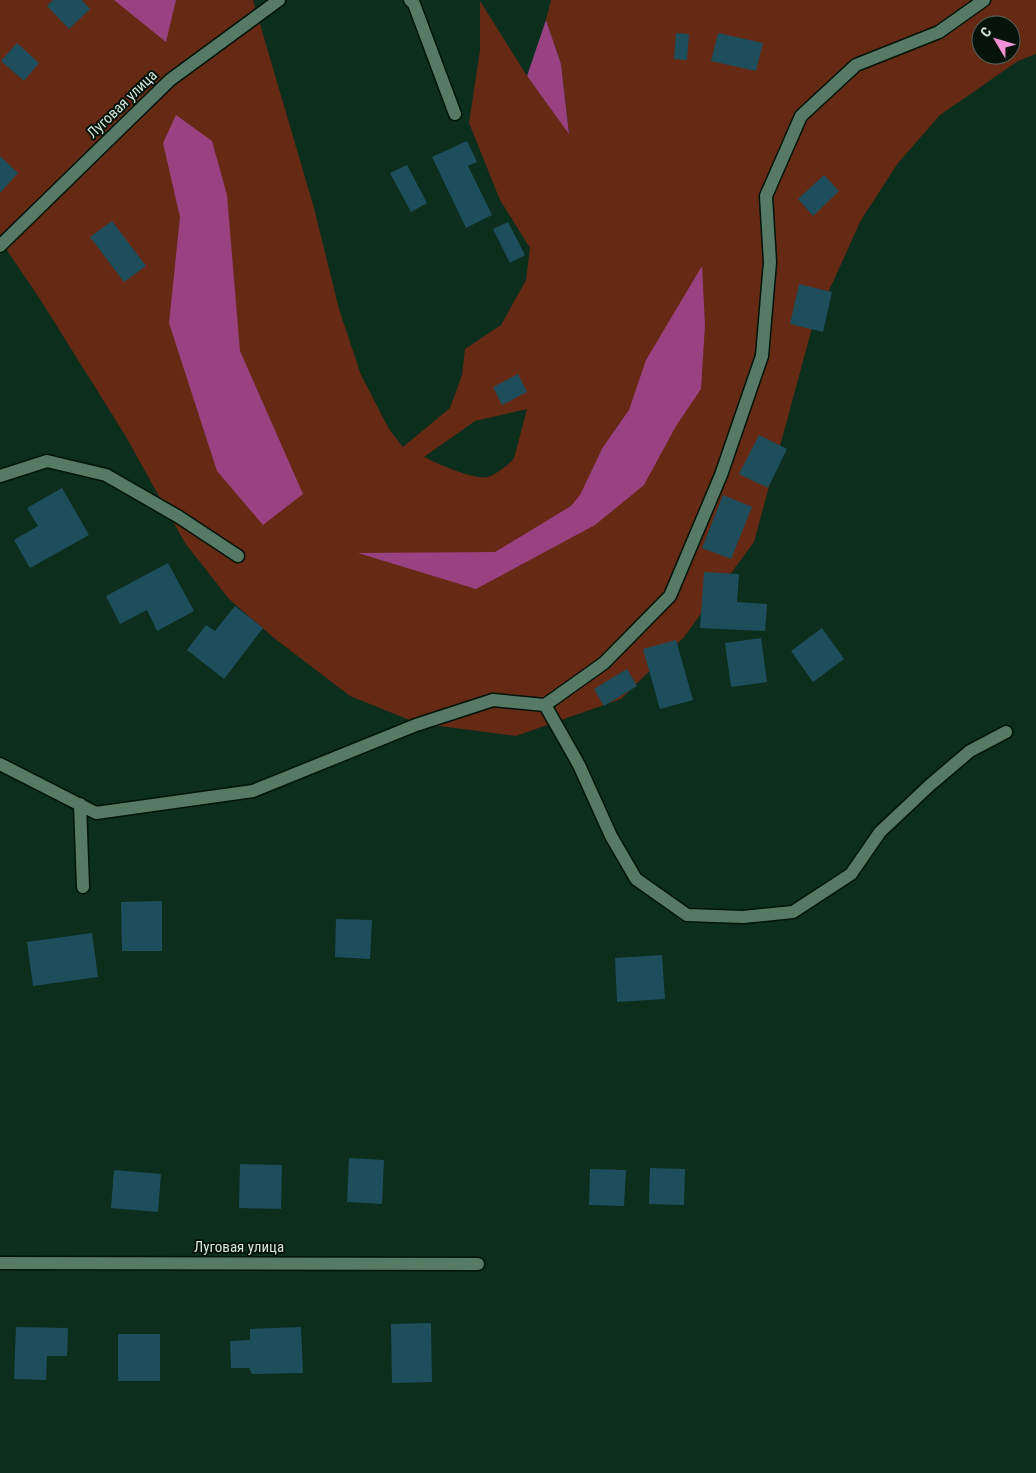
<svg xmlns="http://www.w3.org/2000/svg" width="1036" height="1473" font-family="'Roboto Condensed',sans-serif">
<rect width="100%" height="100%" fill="#0b2e1d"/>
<!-- green -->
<path fill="#652914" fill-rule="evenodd" d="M0 0H253L314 208 339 309 361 375 389 429 403 447 450 408 462 375 465 349 501 325 526 280 530 248 500 200 469 123 480 50V1L527 76 569 133 561 64 546 20 551 0H1036V54L1018 61 940 115 898 163 861 220 812 328 754 542 684 637 621 699 516 736 417 723 350 696 274 638 229 599 185 543 125 435 38 296 0 240ZM981 25H1011V55H981ZM527 409 514 458C510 464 495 475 488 477 474 480 438 464 424 457L475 421Z"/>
<!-- water -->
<g fill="#994282">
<polygon points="114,0 176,0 166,42"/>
<polygon points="546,20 561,64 569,134 527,76"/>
<polygon points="176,115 212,141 227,195 240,351 303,494 263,525 217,471 169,323 180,217 163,143"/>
<polygon points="702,266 705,325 701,389 676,426 644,485 595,525 476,589 358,553 495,552 571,506 580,495 603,447 629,410 646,360"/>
</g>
<!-- building -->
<g fill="#1e4e5c">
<polygon points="53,0 82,0 90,9 69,29 47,6"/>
<polygon points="676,33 689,34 687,60 674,59"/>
<polygon points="718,33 763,43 756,71 711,61"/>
<polygon points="17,43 39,63 24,81 1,61"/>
<polygon points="467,141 477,162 468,166 492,215 466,228 432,157"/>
<polygon points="0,156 18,173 0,193"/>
<polygon points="407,165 427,203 411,212 390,173"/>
<polygon points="824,175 839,191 813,216 798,199"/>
<polygon points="112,221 146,266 124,282 90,237"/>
<polygon points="508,222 525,255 510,263 493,229"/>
<polygon points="799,284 832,292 823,332 790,324"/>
<polygon points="518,374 527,392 502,405 493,387"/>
<polygon points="759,435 787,449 768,488 739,474"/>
<polygon points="62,488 89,535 30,568 14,540 38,526 27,508"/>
<polygon points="723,495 752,507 731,559 702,548"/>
<polygon points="168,563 194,611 157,631 147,610 120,624 106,596"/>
<polygon points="704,572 739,574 737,602 767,604 765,631 700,628"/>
<polygon points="235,606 263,628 224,679 187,650 206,625 215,631"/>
<polygon points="822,628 844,659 813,682 791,651"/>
<polygon points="761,638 767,682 731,687 725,643"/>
<polygon points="676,640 693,700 660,709 643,649"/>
<polygon points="627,669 637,686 604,706 594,689"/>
<polygon points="162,901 162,951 122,951 121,902"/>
<polygon points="336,919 372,920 370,959 335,957"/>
<polygon points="92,933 98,977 33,986 27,942"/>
<polygon points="662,955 665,999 617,1002 615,958"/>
<polygon points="349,1158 384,1160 382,1204 347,1202"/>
<polygon points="240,1164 282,1165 281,1209 239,1208"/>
<polygon points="650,1168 685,1169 684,1205 649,1204"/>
<polygon points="590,1169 626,1170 624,1206 589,1205"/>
<polygon points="114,1170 161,1174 158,1212 111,1208"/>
<polygon points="431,1323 432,1382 392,1383 391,1324"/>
<polygon points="16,1327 68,1328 67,1356 47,1356 46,1380 14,1379"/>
<polygon points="301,1327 303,1373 252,1374 249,1368 231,1368 230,1341 250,1340 250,1329"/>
<rect x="118" y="1334" width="42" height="47"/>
</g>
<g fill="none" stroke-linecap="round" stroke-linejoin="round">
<!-- minor casing -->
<g stroke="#001408" stroke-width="15">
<g id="minor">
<polyline points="410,0 414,4 455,114"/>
<polyline points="0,246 170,80 279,0"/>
<polyline points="0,476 47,461 106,475 179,517 238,556"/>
<polyline points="545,705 579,765 611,836 636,879 687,915 743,917 793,912 851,874 880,832 930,785 970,751 1006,732"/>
<polyline points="0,764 96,813 253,791 416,725 493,700 545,705 604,663 670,596 721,475 762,356 770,262 766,196 801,116 856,65 939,32 984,0"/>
<polyline points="80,804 83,887"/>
<polyline points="0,1263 478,1264"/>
</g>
</g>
<!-- minor -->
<use href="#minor" stroke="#577a65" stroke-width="12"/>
</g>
<g text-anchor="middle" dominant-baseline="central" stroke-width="4" stroke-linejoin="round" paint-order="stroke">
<!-- street labels -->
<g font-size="15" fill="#d3e6da" stroke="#05130b">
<text transform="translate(122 104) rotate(-44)">Луговая улица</text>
<text x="239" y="1247">Луговая улица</text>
</g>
</g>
<!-- north arrow -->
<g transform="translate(996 40) rotate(308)"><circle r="24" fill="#05130b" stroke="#57675e"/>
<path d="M0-4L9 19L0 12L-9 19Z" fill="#f391d6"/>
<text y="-8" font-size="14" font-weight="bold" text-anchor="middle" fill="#d3e6da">С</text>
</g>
</svg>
